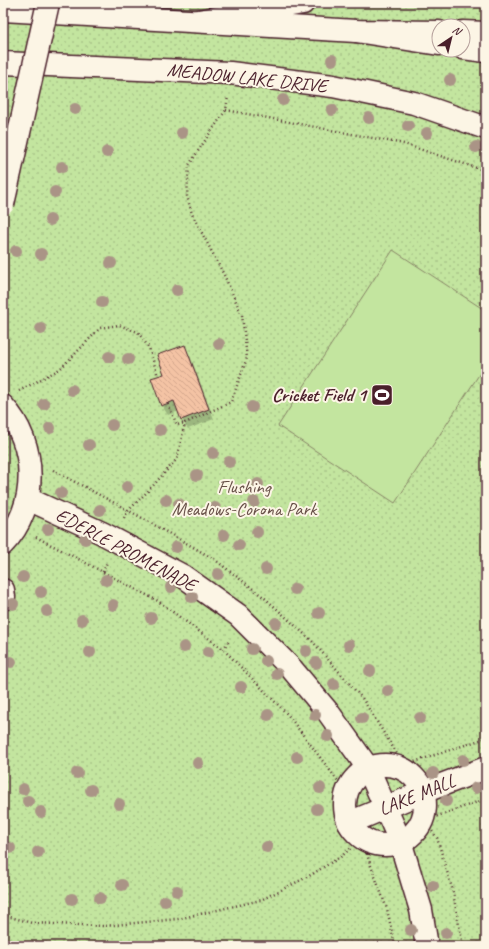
<svg xmlns="http://www.w3.org/2000/svg" width="489" height="949" font-family="Caveat,sans-serif">
<defs>
<pattern id="park-dots" width="8" height="8" patternUnits="userSpaceOnUse"><rect width="8" height="8" fill="#c3e59f"/><path d="M2 2h.1M6 6h.1" fill="none" stroke="#a9c489" stroke-width="1.8" stroke-linecap="round"/></pattern>
<pattern id="building-back-hatch" width="6" height="6" patternUnits="userSpaceOnUse"><rect width="6" height="6" fill="#f4c3a4"/><path d="M-1 5l2 2M0 0l6 6M5-1l2 2" fill="none" stroke="#d3a78d"/></pattern>
</defs>
<rect width="100%" height="100%" fill="#fae6d2"/>
<filter id="ink" filterUnits="userSpaceOnUse"><feTurbulence type="fractalNoise" baseFrequency=".025" numOctaves="2"/><feDisplacementMap in="SourceGraphic" scale="8" xChannelSelector="R" yChannelSelector="G"/><feConvolveMatrix kernelMatrix="1 2 1 2 8 2 1 2 1" color-interpolation-filters="sRGB"/></filter>
<g filter="url(#ink)">
<!-- park -->
<path fill="url(#park-dots)" stroke="#868265" fill-rule="evenodd" d="M3 3H486V946H3ZM439 26H463V50H439Z"/>
<!-- pitch -->
<polygon fill="#c3e59f" stroke="#868265" points="393,250 486,311 486,364 395,503 278,426"/>
<!-- shadow -->
<polygon fill="#0003" points="185,346 190,356 214,419 188,429 182,419 179,411 168,415 162,406 152,379 166,374"/>
<!-- building -->
<polygon fill="url(#building-back-hatch)" stroke="#4a1f2b" points="185,345 209,409 181,420 174,401 161,406 151,378 164,374 157,355"/>
<g fill="none" stroke-linecap="round" stroke-linejoin="round">
<!-- minor casing -->
<g stroke="#4a1f2b" stroke-width="25">
<g id="minor">
<polyline points="3,63 230,73 333,86 414,103 486,128"/>
<path d="M3 406C38 443 39 508 3 544"/>
<polyline points="28,499 102,533 183,576 238,615 291,668 328,712 368,768 400,841 421,910 427,946"/>
<polyline points="3,590 4,597 3,599"/>
<circle cx="385" cy="805" r="40"/>
<polyline points="349,823 423,792 486,768"/>
</g>
</g>
<!-- major casing -->
<g stroke="#4a1f2b" stroke-width="25">
<g id="major">
<polyline points="3,10 356,31 439,32"/>
<polyline points="463,32 486,33"/>
</g>
</g>
<!-- highway casing -->
<g stroke="#4a1f2b" stroke-width="25">
<g id="highway">
<polyline points="198,21 303,3"/>
<polyline points="356,31 439,44"/>
<polyline points="463,48 486,51"/>
</g>
</g>
<!-- path -->
<g stroke="#4a1f2b" stroke-width="2.5" stroke-dasharray="1 3" stroke-linecap="butt">
<polyline points="226,110 258,116 404,144 486,171"/>
<polyline points="19,391 60,369 78,351 100,328 119,325 138,332 149,348 158,376"/>
<polyline points="168,404 177,425 185,423"/>
<polyline points="53,470 135,514 214,559 266,599 313,642 362,698 397,754 400,768 414,762 486,738"/>
<polyline points="124,518 128,511 151,488 177,459 185,423 231,402 247,358 242,315 224,275 192,214 187,196 189,165 208,136 226,110 228,96"/>
<polyline points="36,537 86,563 158,601 223,649 288,715 347,793"/>
<polyline points="103,572 107,562"/>
<polyline points="223,649 230,640"/>
<polyline points="423,818 437,838 452,888 463,946"/>
<polyline points="425,818 435,817 486,799"/>
<polyline points="369,842 367,855 387,909 395,946"/>
<polyline points="3,915 32,923 104,926 178,919 261,900 309,876 342,856 352,847"/>
</g>
<!-- minor -->
<use href="#minor" stroke="#fcf5e5" stroke-width="22"/>
<!-- major -->
<use href="#major" stroke="#fcf5e5" stroke-width="22"/>
<!-- highway -->
<use href="#highway" stroke="#fcf5e5" stroke-width="22"/>
<!-- minor-bridge casing -->
<g stroke="#4a1f2b" stroke-width="25" stroke-linecap="butt">
<polyline id="minor-bridge" points="3,204 48,3"/>
</g>
<!-- minor-bridge -->
<use href="#minor-bridge" stroke="#fcf5e5" stroke-width="22"/>
</g>
<!-- trees -->
<g fill="#aa9486">
<circle cx="332" cy="60" r="6"/>
<circle cx="450" cy="80" r="6"/>
<circle cx="283" cy="100" r="6"/>
<circle cx="75" cy="109" r="6"/>
<circle cx="332" cy="110" r="6"/>
<circle cx="369" cy="118" r="6"/>
<circle cx="408" cy="126" r="6"/>
<circle cx="182" cy="133" r="6"/>
<circle cx="427" cy="133" r="6"/>
<circle cx="476" cy="147" r="6"/>
<circle cx="107" cy="152" r="6"/>
<circle cx="62" cy="167" r="6"/>
<circle cx="55" cy="192" r="6"/>
<circle cx="50" cy="220" r="6"/>
<circle cx="16" cy="251" r="6"/>
<circle cx="41" cy="254" r="6"/>
<circle cx="111" cy="263" r="6"/>
<circle cx="177" cy="290" r="6"/>
<circle cx="102" cy="302" r="6"/>
<circle cx="41" cy="329" r="6"/>
<circle cx="219" cy="344" r="6"/>
<circle cx="109" cy="357" r="6"/>
<circle cx="128" cy="359" r="6"/>
<circle cx="72" cy="390" r="6"/>
<circle cx="44" cy="404" r="6"/>
<circle cx="252" cy="407" r="6"/>
<circle cx="112" cy="425" r="6"/>
<circle cx="50" cy="428" r="6"/>
<circle cx="160" cy="430" r="6"/>
<circle cx="89" cy="445" r="6"/>
<circle cx="213" cy="453" r="6"/>
<circle cx="229" cy="462" r="6"/>
<circle cx="197" cy="475" r="6"/>
<circle cx="258" cy="484" r="6"/>
<circle cx="127" cy="487" r="6"/>
<circle cx="61" cy="493" r="6"/>
<circle cx="166" cy="500" r="6"/>
<circle cx="254" cy="502" r="6"/>
<circle cx="179" cy="504" r="6"/>
<circle cx="215" cy="508" r="6"/>
<circle cx="100" cy="510" r="6"/>
<circle cx="48" cy="529" r="6"/>
<circle cx="257" cy="532" r="6"/>
<circle cx="224" cy="535" r="6"/>
<circle cx="85" cy="539" r="6"/>
<circle cx="239" cy="545" r="6"/>
<circle cx="176" cy="547" r="6"/>
<circle cx="266" cy="569" r="6"/>
<circle cx="218" cy="574" r="6"/>
<circle cx="23" cy="577" r="6"/>
<circle cx="106" cy="580" r="6"/>
<circle cx="171" cy="587" r="6"/>
<circle cx="295" cy="589" r="6"/>
<circle cx="41" cy="592" r="6"/>
<circle cx="192" cy="597" r="6"/>
<circle cx="13" cy="604" r="6"/>
<circle cx="113" cy="605" r="6"/>
<circle cx="47" cy="611" r="6"/>
<circle cx="319" cy="613" r="6"/>
<circle cx="151" cy="618" r="6"/>
<circle cx="82" cy="620" r="6"/>
<circle cx="276" cy="623" r="6"/>
<circle cx="349" cy="645" r="6"/>
<circle cx="184" cy="647" r="6"/>
<circle cx="252" cy="649" r="6"/>
<circle cx="306" cy="651" r="6"/>
<circle cx="90" cy="652" r="6"/>
<circle cx="208" cy="652" r="6"/>
<circle cx="266" cy="661" r="6"/>
<circle cx="11" cy="662" r="6"/>
<circle cx="316" cy="663" r="6"/>
<circle cx="370" cy="671" r="6"/>
<circle cx="277" cy="674" r="6"/>
<circle cx="334" cy="684" r="6"/>
<circle cx="241" cy="687" r="6"/>
<circle cx="388" cy="691" r="6"/>
<circle cx="268" cy="715" r="6"/>
<circle cx="315" cy="715" r="6"/>
<circle cx="362" cy="718" r="6"/>
<circle cx="420" cy="718" r="6"/>
<circle cx="328" cy="736" r="6"/>
<circle cx="297" cy="757" r="6"/>
<circle cx="463" cy="760" r="6"/>
<circle cx="198" cy="763" r="6"/>
<circle cx="77" cy="773" r="6"/>
<circle cx="433" cy="773" r="6"/>
<circle cx="320" cy="788" r="6"/>
<circle cx="476" cy="788" r="6"/>
<circle cx="23" cy="789" r="6"/>
<circle cx="91" cy="790" r="6"/>
<circle cx="28" cy="801" r="6"/>
<circle cx="446" cy="801" r="6"/>
<circle cx="119" cy="804" r="6"/>
<circle cx="317" cy="809" r="6"/>
<circle cx="41" cy="812" r="6"/>
<circle cx="267" cy="847" r="6"/>
<circle cx="10" cy="848" r="6"/>
<circle cx="38" cy="852" r="6"/>
<circle cx="122" cy="885" r="6"/>
<circle cx="433" cy="886" r="6"/>
<circle cx="177" cy="891" r="6"/>
<circle cx="100" cy="898" r="6"/>
<circle cx="72" cy="899" r="6"/>
<circle cx="165" cy="901" r="6"/>
<circle cx="411" cy="930" r="6"/>
<circle cx="446" cy="933" r="6"/>
</g>
</g>
<!-- icons -->
<defs>
<g id="stadium-square" transform="scale(1.15)"><rect x="-9" y="-9" width="18" height="18" rx="4" fill="#4a1f2b" stroke="#fcf5e5"/><path d="M0-5a6.5 5 0 1 0 0 10a6.5 5 0 1 0 0-10ZM-3.5-1.8h7v3.6h-7Z" fill="#fff"/></g>
</defs>
<g fill-rule="evenodd">
<use href="#stadium-square" x="382" y="395"/>
</g>
<g text-anchor="middle" dominant-baseline="central" stroke-width="4" stroke-linejoin="round" paint-order="stroke">
<!-- street labels -->
<g font-size="19" fill="#4a1f2b" stroke="#fcf5e5">
<text transform="translate(247 78) rotate(6)">MEADOW LAKE DRIVE</text>
<text transform="translate(126 550) rotate(28)">EDERLE PROMENADE</text>
<text transform="translate(417 795) rotate(-22)">LAKE MALL</text>
</g>
<!-- poi labels -->
<g font-size="19" font-weight="bold" fill="#4a1f2b" stroke="#fcf5e5" text-anchor="end">
<text x="366" y="395">Cricket Field 1</text>
</g>
<!-- park labels -->
<g font-size="19" fill="#685048" stroke="#fcf5e5">
<text x="244" y="487">Flushing<tspan x="244" dy="22">Meadows-Corona Park</tspan></text>
</g>
</g>
<!-- margin -->
<rect width="489" height="949" fill="none" stroke="#fcf5e5" stroke-width="16"/>
<rect x="8" y="8" width="473" height="933" fill="none" stroke="#4a1f2b" stroke-width="1.5" filter="url(#ink)"/>
<!-- north arrow -->
<g transform="translate(451 38) rotate(35)"><circle r="19" fill="#fcf5e5" stroke="#b59f9b"/>
<path d="M0-3L7 15L0 10L-7 15Z" fill="#4a1f2b"/>
<text y="-6" font-size="11" font-weight="bold" text-anchor="middle" fill="#4a1f2b">N</text>
</g>
</svg>
